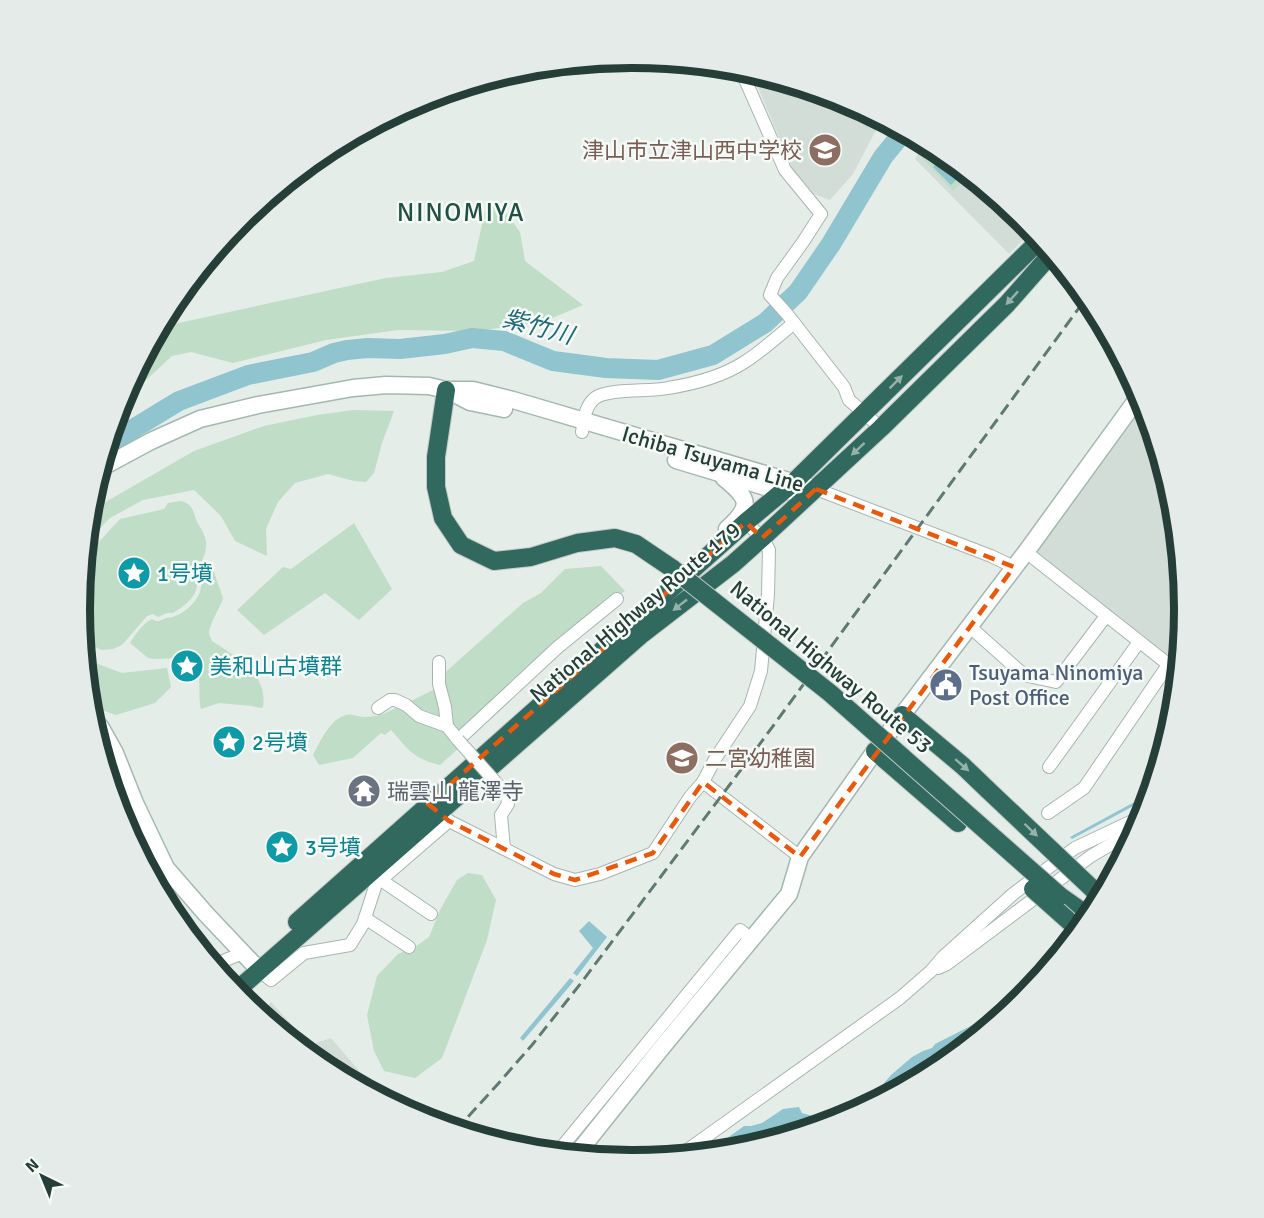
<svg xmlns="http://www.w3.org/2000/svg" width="1264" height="1218" font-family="Signika,'Noto Sans JP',sans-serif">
<rect width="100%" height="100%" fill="#e5ede9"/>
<!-- built -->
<g fill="#d3ddd8">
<polygon points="751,71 844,99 883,120 875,132 853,174 830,200 814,194 792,168"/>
<polygon points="924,142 939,150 1023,219 1032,231 1009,254 915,159"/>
<polygon points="1144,404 1173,502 1184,609 1178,667 1036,553"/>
<polygon points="271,1002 310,1045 331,1038 383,1099 325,1068 260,1014"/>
</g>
<!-- green -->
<g fill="#bfddc7">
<polygon points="931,146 939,150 969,175 953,191 921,157"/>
<polygon points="499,203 520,232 525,261 583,305 543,322 476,331 398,330 326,340 233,363 191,352 172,356 131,394 124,394 160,327 386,278 442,272 474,261 485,211"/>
<polygon points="353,410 394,411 382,443 374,473 366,482 354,481 328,474 295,483 278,502 266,529 267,556 235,541 221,516 194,490 143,500 110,518 87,541 90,511 194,451 264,426 317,415"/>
<path d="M180 501C193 503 193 512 197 522 199 526 203 530 204 535 210 547 202 561 197 572L200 575C197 580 198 585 196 590 193 600 181 608 173 613H167L158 617 153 614 147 616 122 645 113 649 101 650 92 645H84L80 609 85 557 120 519 160 510 164 509 168 503Z"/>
<polygon points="354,523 392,589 359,620 325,593 264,635 237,610 283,567 291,569"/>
<polygon points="601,566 625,591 617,596 458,736 450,727 440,677 523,603 541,593 565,569"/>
<path d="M214 572 223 598C219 611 210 621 209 634L212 641C236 657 268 673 263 707L261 708 252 706 219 703 201 709C196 689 208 660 178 658 168 658 158 660 148 658L130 643C135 635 143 623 152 619 158 623 159 621 166 618 169 617 172 618 175 616 185 613 197 601 200 592 201 587 202 582 203 577L205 578 208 573Z"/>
<polygon points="85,659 122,673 167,668 171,687 155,703 116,715 90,706"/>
<polygon points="435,689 442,720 420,713 409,702"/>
<path d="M397 707 416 719 442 728 459 748 440 765C412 758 410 751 391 730L385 735 381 733 353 758 319 765 313 755C320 742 330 719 346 715 351 713 359 717 365 717 377 717 387 713 397 707Z"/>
<polygon points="468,873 482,875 496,900 487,940 442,1058 415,1078 384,1071 374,1051 367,1015 377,976 398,954 415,947 429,937 441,908 457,880"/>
</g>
<!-- water -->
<g fill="#90c5cf">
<polygon points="945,155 965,171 951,185 933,167"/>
<polygon points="1152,788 1145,799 1141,802 1072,839 1070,837 1140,799"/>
<polygon points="589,921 607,937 577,976 573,973 593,948 579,931"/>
<polygon points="570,978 574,981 523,1041 520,1038"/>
<polygon points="1033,986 1022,1000 938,1068 843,1119 739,1150 705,1154 744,1126 751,1126 762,1123 783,1109 799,1107 802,1113 816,1117 869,1092 879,1089 891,1075 912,1057 923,1051 932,1048 935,1044 1000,1011 1018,995"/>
</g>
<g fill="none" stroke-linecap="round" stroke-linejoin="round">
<!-- river -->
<polyline stroke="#90c5cf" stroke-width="20" points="108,446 116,441 128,432 179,401 248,375 313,362 334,353 347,350 368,348 400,349 445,344 472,338 504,341 553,361 606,368 658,370 713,355 765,323 798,292 831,244 883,157 896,141 902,130"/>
<!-- street casing -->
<g stroke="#a8b5b0" stroke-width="14">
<g id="street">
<polyline points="740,68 785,170 821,214 803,242 777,278 770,295 787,314 844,387 849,400 881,428"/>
<path d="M287 182C303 176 315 171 321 154"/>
<path d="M582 432C584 420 585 406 595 398 609 388 649 392 668 388 693 384 721 377 743 363 761 352 777 337 794 323"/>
<polyline points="816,489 991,556 1014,567"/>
<polyline points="1026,552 1178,672"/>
<polyline points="969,626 1024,675 1056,682 1106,616"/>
<polyline points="439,662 439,684 445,707 447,726 458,740 558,647 617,599"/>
<polyline points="378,708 390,700 395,700 406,705 419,716 447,726"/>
<polyline points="1049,767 1139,642"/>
<polyline points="703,782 800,857"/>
<polyline points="433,808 449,821 554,874 575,880 600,874 653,853 690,797 703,782 715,759 750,706 761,671 768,594 769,550 762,538 746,522"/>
<polyline points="120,812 135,803"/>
<polyline points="1048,813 1084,788 1168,665"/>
<polyline points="504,849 501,815 508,804 507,795"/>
<polyline points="381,880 431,914"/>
<polyline points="365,918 409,947"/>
<polyline points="213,965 243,953"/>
<polyline points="938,968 947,964 1091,856 1137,829"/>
<polyline points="260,971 271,980 304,953 350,945 363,924 376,884 449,821"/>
<polyline points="556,1154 740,930 751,939"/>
<polyline points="679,1156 900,998 931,971 943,957 1013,894 1075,848 1143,816"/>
</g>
</g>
<!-- secondary casing -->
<g stroke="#a4b8b1" stroke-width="19">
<g id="secondary">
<polyline points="449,391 470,402 504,409"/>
<polyline points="676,460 782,492 792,491"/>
<polyline points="101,468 151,441 200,419 258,405 353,388 386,385 429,386 446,390 473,390 513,400 816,489"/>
<path d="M724 478C750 499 752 506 727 529"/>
<polyline points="91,717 101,728 115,753 135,803 166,868 206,914 260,971"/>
<polyline points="576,1155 659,1051 789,894 800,857 875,751 1026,552 1140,395"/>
</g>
</g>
<!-- highway casing -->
<g stroke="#c2c9c7" stroke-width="20">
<g id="highway">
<polyline points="446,390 436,457 436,487 443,518 461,545 494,561 531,557 577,543 615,538 636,544 673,569"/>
<polyline points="902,715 963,766 988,790"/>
<polyline points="875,751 958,823"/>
<polyline points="1060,896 1090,917"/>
<polyline points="297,922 746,522 794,482 1040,240"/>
<polyline points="235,992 642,634 734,563 762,538 881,428 1007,304 1051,254"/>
</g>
</g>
<!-- street -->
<use href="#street" stroke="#fff" stroke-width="12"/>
<!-- secondary -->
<use href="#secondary" stroke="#fff" stroke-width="16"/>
<!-- highway -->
<use href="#highway" stroke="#32695e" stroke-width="18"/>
<!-- rail -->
<polyline stroke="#5f7973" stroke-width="3" stroke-dasharray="12 6" stroke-linecap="butt" points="456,1130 497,1085 532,1045 581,983 743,767 1087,297"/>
<!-- street-bridge casing -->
<g stroke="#a8b5b0" stroke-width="14" stroke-linecap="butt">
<polyline id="street-bridge" points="458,740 507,795"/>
</g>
<!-- highway-bridge casing -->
<g stroke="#c2c9c7" stroke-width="20" stroke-linecap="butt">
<g id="highway-bridge">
<polyline points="673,569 830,693 1060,896"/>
<polyline points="988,790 1101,897"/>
<polyline points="1033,889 1079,930"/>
</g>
</g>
<!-- street-bridge -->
<use href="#street-bridge" stroke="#fff" stroke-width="12"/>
<!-- highway-bridge -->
<use href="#highway-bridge" stroke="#32695e" stroke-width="18"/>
</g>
<!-- one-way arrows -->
<defs><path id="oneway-solid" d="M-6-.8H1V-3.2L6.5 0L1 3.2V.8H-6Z" transform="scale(1.5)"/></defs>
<g fill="#94b2aa">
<use href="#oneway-solid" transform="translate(1012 298) rotate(132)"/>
<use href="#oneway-solid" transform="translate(896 382) rotate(-45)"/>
<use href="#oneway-solid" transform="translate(858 449) rotate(137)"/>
<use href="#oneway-solid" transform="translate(680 605) rotate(142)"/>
<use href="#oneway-solid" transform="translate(962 765) rotate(41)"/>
<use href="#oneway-solid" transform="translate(1031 830) rotate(44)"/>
</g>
<!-- marked area -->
<path fill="none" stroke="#e8590c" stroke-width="4.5" stroke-dasharray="12 8" stroke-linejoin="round" d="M816 489 1014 567 800 857 703 782 653 853 575 880 554 874 449 821 428 804 746 522 762 538Z"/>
<!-- icons -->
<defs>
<g id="school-disc" transform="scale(1.725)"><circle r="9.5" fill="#8d6e63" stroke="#f5faf7"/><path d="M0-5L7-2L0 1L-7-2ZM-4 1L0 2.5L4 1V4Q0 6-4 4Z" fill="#fff"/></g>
<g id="sight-disc" transform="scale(1.725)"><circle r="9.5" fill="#0f9aa8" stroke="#f5faf7"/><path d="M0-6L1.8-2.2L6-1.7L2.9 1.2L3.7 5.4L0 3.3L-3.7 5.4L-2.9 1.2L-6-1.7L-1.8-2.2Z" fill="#fff"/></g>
<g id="civic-disc" transform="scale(1.725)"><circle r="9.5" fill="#5c6f8a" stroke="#f5faf7"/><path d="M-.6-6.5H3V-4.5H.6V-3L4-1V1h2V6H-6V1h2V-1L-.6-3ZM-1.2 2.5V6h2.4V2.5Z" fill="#fff"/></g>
<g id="temple-disc" transform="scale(1.725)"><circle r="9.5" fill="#6b7280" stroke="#f5faf7"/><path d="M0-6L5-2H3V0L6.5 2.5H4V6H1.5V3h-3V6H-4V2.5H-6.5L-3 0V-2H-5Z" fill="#fff"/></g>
</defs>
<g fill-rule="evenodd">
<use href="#school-disc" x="825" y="150"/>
<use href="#sight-disc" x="134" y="573"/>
<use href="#sight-disc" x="187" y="666"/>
<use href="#civic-disc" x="946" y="685"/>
<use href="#sight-disc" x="229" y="742"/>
<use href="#school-disc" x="682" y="758"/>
<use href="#temple-disc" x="364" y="791"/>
<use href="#sight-disc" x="282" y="847"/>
</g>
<g text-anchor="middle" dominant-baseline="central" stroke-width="5" stroke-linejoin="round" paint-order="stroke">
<!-- education labels -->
<g font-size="22" fill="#785e54" stroke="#f5faf7" text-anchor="end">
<text x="802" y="150">津山市立津山西中学校</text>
<text x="705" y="758" text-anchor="start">二宮幼稚園</text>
</g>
<!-- street labels -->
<g font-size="22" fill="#253e37" stroke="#f5faf7">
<text transform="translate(713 459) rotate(16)">Ichiba Tsuyama Line</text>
<text transform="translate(635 612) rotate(-40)">National Highway Route 179</text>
<text transform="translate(831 667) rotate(40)">National Highway Route 53</text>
</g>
<!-- culture labels -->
<g font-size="22" fill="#0d838f" stroke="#f5faf7" text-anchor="start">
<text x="157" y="573">1号墳</text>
<text x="210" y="666">美和山古墳群</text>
<text x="252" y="742">2号墳</text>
<text x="305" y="847">3号墳</text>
</g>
<!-- service labels -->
<g font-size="22" fill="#4e5e75" stroke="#f5faf7" text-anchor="start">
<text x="969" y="672">Tsuyama Ninomiya<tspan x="969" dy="25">Post Office</tspan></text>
</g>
<!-- worship labels -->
<g font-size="22" fill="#5b616d" stroke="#f5faf7" text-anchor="start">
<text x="387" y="791">瑞雲山 龍澤寺</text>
</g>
<!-- water labels -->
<g font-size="24" font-style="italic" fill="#216977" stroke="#f5faf7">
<text transform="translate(538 327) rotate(15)">紫竹川</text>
</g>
<!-- quarter labels -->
<g font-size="26" letter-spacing="1.5" fill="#215044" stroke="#f5faf7">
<text x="461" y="213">NINOMIYA</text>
</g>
</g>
<!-- crop -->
<path d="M0 0H1264V1218H0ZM631 68H633A541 541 0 0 1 1174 609V609A541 541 0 0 1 633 1150H631A541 541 0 0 1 90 609V609A541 541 0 0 1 631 68Z" fill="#e4ebe8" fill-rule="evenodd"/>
<path fill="none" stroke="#253e37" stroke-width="8" d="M631 68H633A541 541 0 0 1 1174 609V609A541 541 0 0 1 633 1150H631A541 541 0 0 1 90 609V609A541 541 0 0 1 631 68Z"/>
<!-- north arrow -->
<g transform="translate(42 1176) rotate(317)" stroke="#f5faf7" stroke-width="4.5" paint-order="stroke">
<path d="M0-4.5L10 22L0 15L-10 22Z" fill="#253e37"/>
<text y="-9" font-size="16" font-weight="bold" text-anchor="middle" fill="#253e37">N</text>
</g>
</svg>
